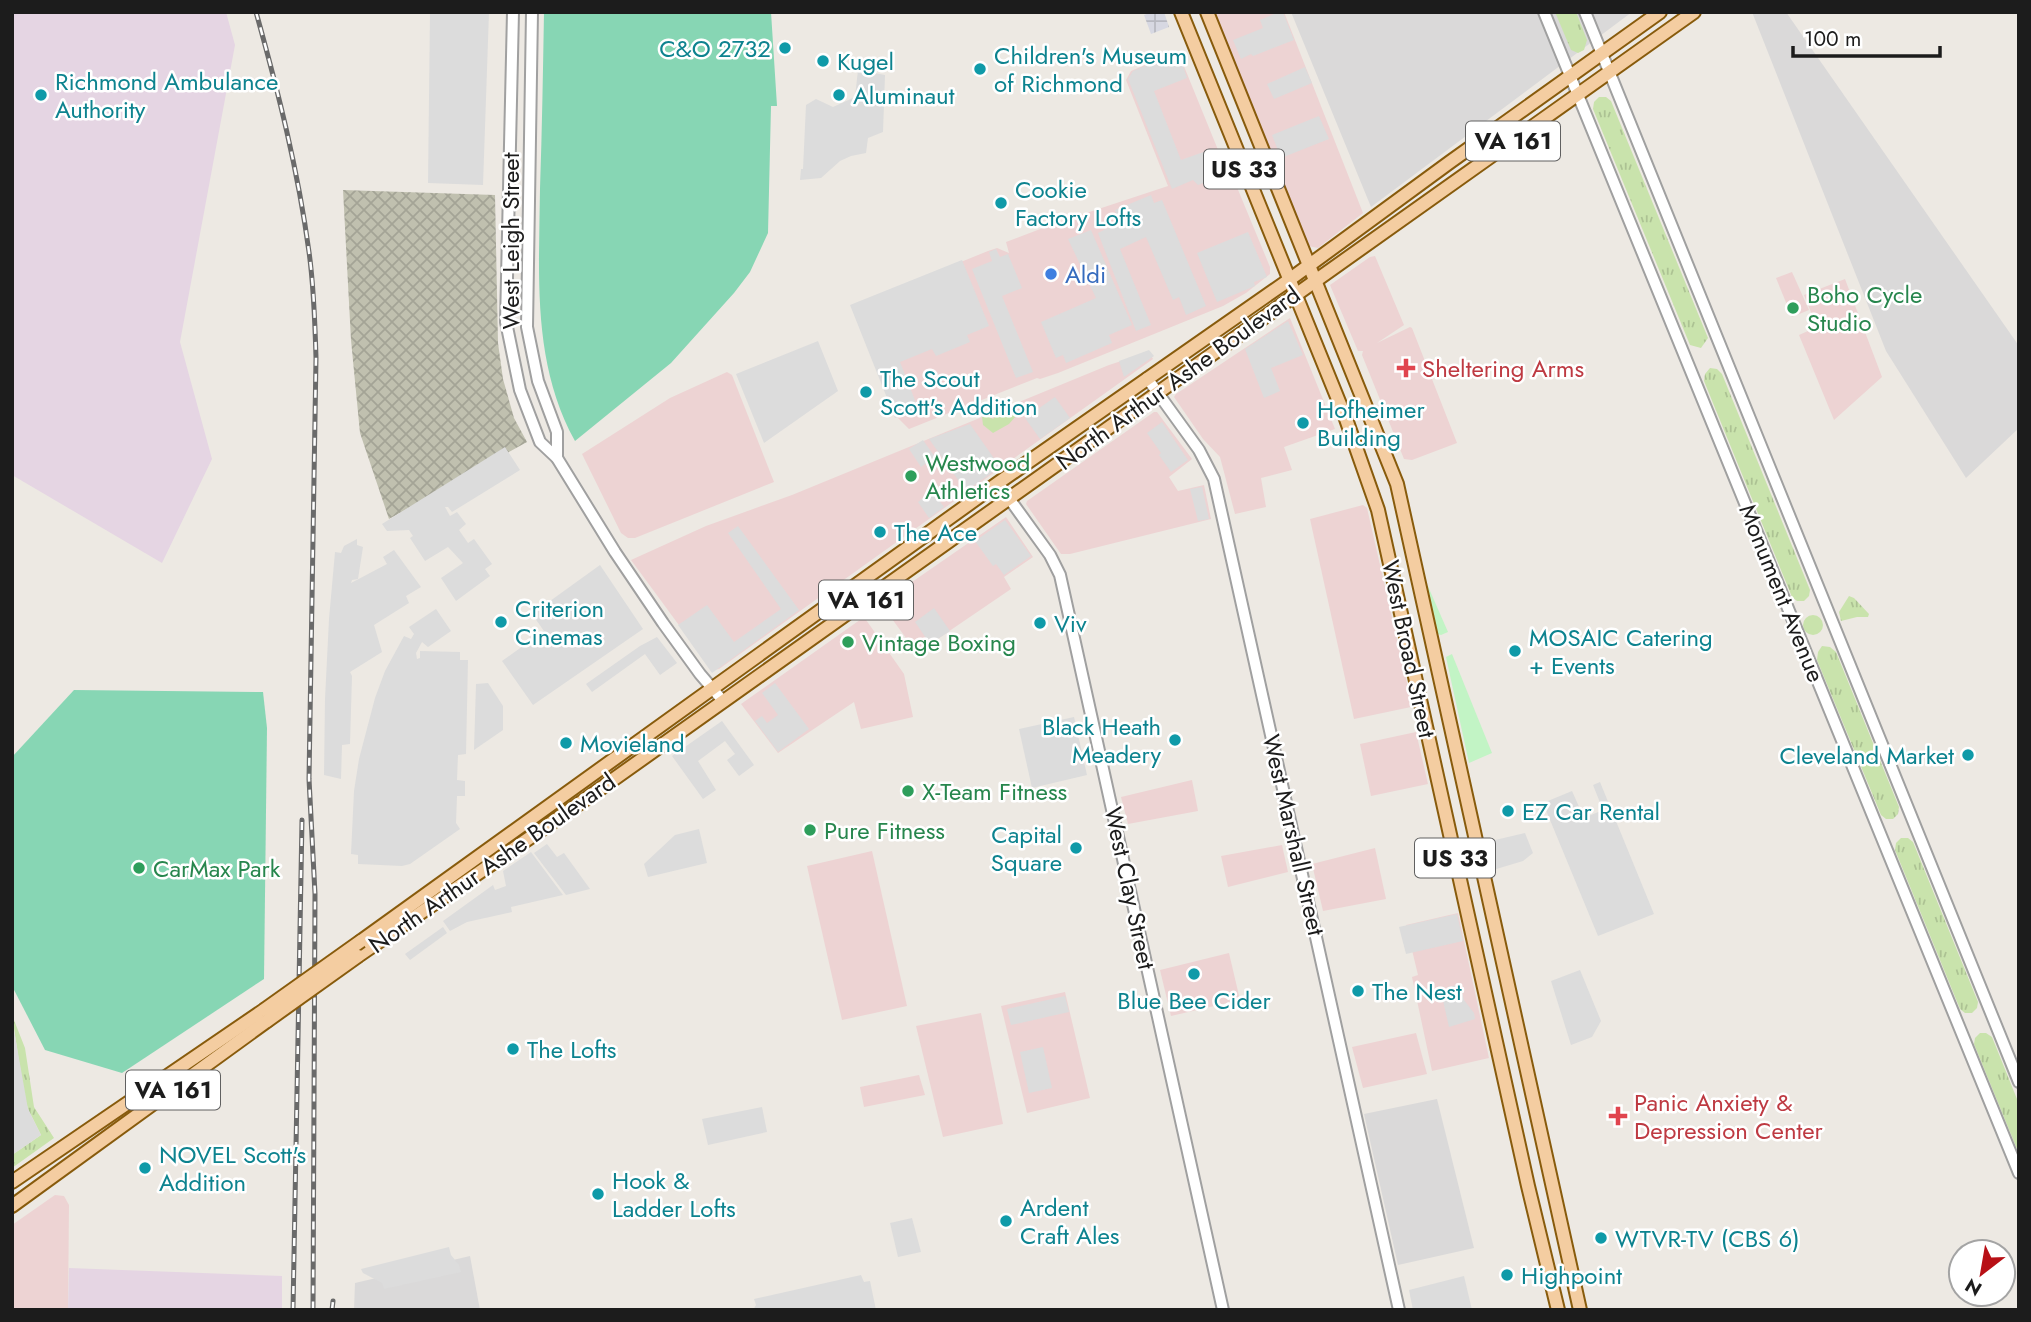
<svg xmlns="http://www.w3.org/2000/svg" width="2031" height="1322" font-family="Jost,sans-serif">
<defs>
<pattern id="construction-cross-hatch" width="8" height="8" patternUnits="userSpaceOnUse" patternTransform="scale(1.75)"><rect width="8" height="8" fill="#c0c0af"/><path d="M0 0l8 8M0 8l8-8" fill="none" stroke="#a4a496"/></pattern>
<pattern id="grass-tufts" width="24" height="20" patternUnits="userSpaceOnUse" patternTransform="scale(1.75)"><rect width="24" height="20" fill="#c9e3ac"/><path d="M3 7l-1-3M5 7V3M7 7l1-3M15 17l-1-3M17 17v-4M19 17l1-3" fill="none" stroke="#acc293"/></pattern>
<pattern id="plaza-grid" width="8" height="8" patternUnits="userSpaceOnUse" patternTransform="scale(1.75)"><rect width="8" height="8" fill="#d7d8e2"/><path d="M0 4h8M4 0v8" fill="none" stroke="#b8b9c1"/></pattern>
</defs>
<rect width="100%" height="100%" fill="#ede9e3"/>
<!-- residential -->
<g fill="#dad9d9">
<polygon points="1291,12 1632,12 1371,207"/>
<polygon points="1752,12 1786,12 2019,346 2019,428 1966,478 1886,351"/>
<polygon points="1437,1099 1474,1248 1398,1265 1364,1114"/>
<polygon points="470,1256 480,1310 354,1310 355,1283"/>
</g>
<!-- commercial -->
<g fill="#edd3d3">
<polygon points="1212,12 1284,12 1363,213 1318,248 1308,246"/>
<polygon points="1174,53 1181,59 1225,167 1229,168 1270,267 1270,274 1246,293 1223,306 1058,373 1040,379 1037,378 909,429 896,416 852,306 988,251 997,248 1009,253 1006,242 1056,223 1168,186 1126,80 1131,71"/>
<polygon points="1375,256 1404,325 1377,343 1410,327 1412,328 1457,443 1412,460 1404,459 1362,355 1363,351 1358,351 1330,285 1370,257"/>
<polygon points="1792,272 1809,310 1792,317 1776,278"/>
<polygon points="1845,279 1882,377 1834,420 1799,335 1817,327 1804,295"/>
<polygon points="1290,318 1335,429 1284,447 1292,470 1261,478 1266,507 1235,514 1220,457 1203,439 1174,397 1176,394"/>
<polygon points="1149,352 1153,359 719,669 712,670 631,560 706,526 792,495 1109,365"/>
<polygon points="727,372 732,375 774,482 635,538 628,538 621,533 582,454 670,398"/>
<polygon points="1154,412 1157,412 1192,459 1169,477 1178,491 1204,485 1211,519 1070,554 1061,554 1026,504 1027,501"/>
<polygon points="1363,505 1367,508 1412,705 1411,707 1354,719 1310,519"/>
<polygon points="1006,517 1033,557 1004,577 1011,589 917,653 884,608 886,600"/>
<polygon points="864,617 904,674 913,717 861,729 854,702 778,753 741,704"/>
<polygon points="1416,732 1428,784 1371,796 1360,744"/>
<polygon points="1192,780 1198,811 1128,824 1121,797"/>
<polygon points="1282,845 1288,872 1228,887 1221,856"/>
<polygon points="1375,848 1386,899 1323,911 1312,864"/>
<polygon points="872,851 907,1006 842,1020 807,866"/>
<polygon points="1458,913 1489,1058 1432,1071 1412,977 1418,975 1406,925"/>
<polygon points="1229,953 1240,1000 1171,1016 1160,970"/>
<polygon points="1065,992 1090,1098 1027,1113 1001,1006"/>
<polygon points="981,1013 1003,1124 943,1137 916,1026"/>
<polygon points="1416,1033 1427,1074 1363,1088 1352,1047"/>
<polygon points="919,1075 925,1095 864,1107 860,1087"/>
<polygon points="55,1195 64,1196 69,1205 68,1310 12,1310 12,1225"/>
</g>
<!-- industrial -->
<g fill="#e5d5e3">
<polygon points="12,12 226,12 235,45 180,342 212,459 162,563 12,475"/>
<polygon points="69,1268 282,1276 282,1310 68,1310"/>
</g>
<!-- construction -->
<polygon fill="url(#construction-cross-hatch)" points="343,190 495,195 498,343 503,379 514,418 527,442 389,519 360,433 351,340"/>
<!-- grass -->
<g fill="url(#grass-tufts)">
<polygon points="1555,12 1576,12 1587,40 1584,50 1578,53 1571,50"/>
<polygon points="1599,97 1606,97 1611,101 1708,338 1701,348 1690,345 1593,109 1594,102"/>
<polygon points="1710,368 1717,369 1722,374 1810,590 1809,596 1804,601 1797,601 1792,597 1704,381 1705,374"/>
<polygon points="1012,406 1016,416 1009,424 993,433 983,425 982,417 986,415 993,419 1002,410"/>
<polygon points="1849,596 1854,598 1869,614 1868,617 1857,617 1841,621 1839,612"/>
<circle cx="1813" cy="625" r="10"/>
<polygon points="1822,646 1830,647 1836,652 1899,807 1898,814 1893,819 1886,819 1881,815 1817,660 1818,652"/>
<polygon points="1901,838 1908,838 1913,842 1978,1002 1977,1008 1972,1013 1965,1013 1960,1009 1895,850 1896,843"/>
<polygon points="12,1015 25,1048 34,1107 54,1138 12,1168 12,1155 41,1135 28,1109 24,1095"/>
<polygon points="1980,1033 1986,1033 1992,1037 2019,1104 2019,1154 1974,1044 1975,1038"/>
</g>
<!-- park -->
<g fill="#c2f4c5">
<polygon points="1427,584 1448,632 1441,635 1438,634"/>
<polygon points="1452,654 1492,753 1469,763 1446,657"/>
</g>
<!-- pitch -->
<g fill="#87d6b4">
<path d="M544 12H771L777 106H771L768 233 750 272 734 293 671 363 575 441C532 363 539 276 540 189 542 130 543 71 544 12Z"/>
<polygon points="74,690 263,692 267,728 264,979 122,1073 45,1050 12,986 12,757"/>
</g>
<!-- parking -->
<g fill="#dcdcdc">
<polygon points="430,12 489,12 483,185 428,183"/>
<polygon points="1279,12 1283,12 1294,40 1253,56 1251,54 1241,59 1233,40 1263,28 1260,20"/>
<polygon points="1173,54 1181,60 1187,78 1154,91 1181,160 1209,150 1219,177 1198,185 1193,180 1172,189 1128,79 1133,71"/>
<polygon points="1305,67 1312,83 1274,99 1267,84"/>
<polygon points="858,70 885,75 883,132 868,138 866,153 851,156 840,161 821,178 800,180 801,169 803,169 806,105 816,99 833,107 855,97"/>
<polygon points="1319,116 1329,139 1281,158 1272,135"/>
<polygon points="1151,195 1154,203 1162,200 1206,306 1186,315 1179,297 1173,300 1146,237 1120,249 1151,325 1136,331 1098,233 1118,223 1115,210"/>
<polygon points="1091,230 1132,325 1109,335 1112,343 1066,363 1063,355 1056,358 1041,322 1096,298 1068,239"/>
<polygon points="1248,232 1267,277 1254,282 1255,286 1217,302 1197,253"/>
<polygon points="996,249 1000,257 1008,254 1022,288 1002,296 1033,372 1016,378 972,269 992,261 989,252"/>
<polygon points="962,260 989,326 967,335 970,342 936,356 932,349 900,362 918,408 895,418 850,305"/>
<polygon points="1288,321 1303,355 1271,368 1280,391 1264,398 1245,349"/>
<polygon points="818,341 838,391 764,443 736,374"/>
<polygon points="1149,350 1154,356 1124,377 1119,361"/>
<polygon points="1055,397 1070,418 1040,439 1025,418"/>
<polygon points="1162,422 1188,460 1171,472 1159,455 1161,453 1147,433"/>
<polygon points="970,424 1000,467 966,491 929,439"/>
<polygon points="923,440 935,457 921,467 909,449"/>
<polygon points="505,447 520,470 452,512 448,507 445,507 450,516 457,512 466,524 459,530 468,543 474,539 492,564 485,569 490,576 456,601 441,578 463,563 448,547 425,561 410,538 413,536 409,530 387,531 382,524"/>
<polygon points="1202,487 1209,519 1198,521 1190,489"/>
<polygon points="932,491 944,507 929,518 918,502"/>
<polygon points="1005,520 1031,556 1004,575 996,564 993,566 975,541"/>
<polygon points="738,526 799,610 712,673 678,625 707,605 734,642 781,609 728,533"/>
<polygon points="357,539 357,545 363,547 358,579 352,580 351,583 387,564 383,557 394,550 421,587 406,596 409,603 374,625 382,652 350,672 352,676 350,744 342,745 341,779 324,775 325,699 329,619 335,552 341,553 344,546"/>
<polygon points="600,565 643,629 533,705 502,661 544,631 532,614"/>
<polygon points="934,608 950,631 930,644 915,622"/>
<polygon points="436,609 451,631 428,647 422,642 416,653 417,659 420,658 420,651 460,652 460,660 468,660 466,754 458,755 457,780 465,781 465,796 457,796 456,823 460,829 410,864 402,866 358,864 358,855 351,854 354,791 359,759 375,698 385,671 404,636 411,639 414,634 409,627"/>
<polygon points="657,637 677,663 660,675 645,654 592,692 586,684 640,646"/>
<polygon points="488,683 503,706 503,730 474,750 476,684"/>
<polygon points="775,683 809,729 778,752 755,721 762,716 767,723 778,715 762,693"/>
<polygon points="1074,717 1087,775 1032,788 1019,729"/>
<polygon points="722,721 754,765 739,776 727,760 735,754 725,741 698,761 716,790 703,799 672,756"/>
<polygon points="1600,782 1654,914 1598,936 1543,803 1572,791 1584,818 1603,810 1593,785"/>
<polygon points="699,829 707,863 648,877 644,864 675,835"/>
<polygon points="1525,833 1533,853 1523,861 1493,870 1489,849 1495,847 1495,840"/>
<polygon points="547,844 557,857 564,853 590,889 566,895 534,853"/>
<polygon points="531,852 563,895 511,907 512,912 467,922 450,931 443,921 493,885 495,890 506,886 503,871"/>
<polygon points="1457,914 1463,941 1406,954 1399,927"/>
<polygon points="443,927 447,933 410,960 405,954"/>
<polygon points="1580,970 1601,1021 1592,1037 1571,1045 1551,981"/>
<polygon points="1460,984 1464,1000 1474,1013 1475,1019 1449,1027 1442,996 1450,995 1448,987"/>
<polygon points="1065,996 1069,1012 1011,1025 1007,1009"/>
<polygon points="12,1019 28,1109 41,1135 12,1155"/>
<polygon points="1043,1047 1052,1088 1029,1093 1020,1052"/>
<polygon points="762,1107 767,1132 708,1145 702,1119"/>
<polygon points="912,1218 921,1252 898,1257 890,1223"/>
<polygon points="449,1247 451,1255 459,1265 461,1272 384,1289 382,1283 363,1273 361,1269"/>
<polygon points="861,1275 864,1282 870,1281 876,1310 753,1310 756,1305 754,1299"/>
<polygon points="1464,1276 1472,1310 1413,1310 1409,1290"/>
</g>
<!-- plaza -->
<polygon fill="url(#plaza-grid)" points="1152,12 1164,12 1169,27 1151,34 1144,15"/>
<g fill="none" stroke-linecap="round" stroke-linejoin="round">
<!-- tertiary casing -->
<g stroke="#a0a0a0" stroke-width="14">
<g id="tertiary">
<polyline points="513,12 506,322 520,390 540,442 557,458 615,552 663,623 700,674 723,701"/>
<polyline points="532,12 527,327 538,381 557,432 557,458"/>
<polyline points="1544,12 2019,1173"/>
<polyline points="1585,12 2019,1082"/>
<polyline points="1147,378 1199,450 1214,479 1399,1310"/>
<polyline points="998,483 1050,555 1060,575 1223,1310"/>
</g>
</g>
<!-- primary casing -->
<g stroke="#885b0c" stroke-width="16">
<g id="primary">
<polyline points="1181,12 1346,419 1378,510 1528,1186 1558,1310"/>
<polyline points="1207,12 1397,484 1580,1310"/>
<polyline points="361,941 998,483 1289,280 1450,162 1660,12"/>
<polyline points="358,956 583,801 1694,12"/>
<polyline points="12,1182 264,1010"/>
<polyline points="12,1206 267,1021"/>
</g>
</g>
<!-- tertiary -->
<use href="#tertiary" stroke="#fff" stroke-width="10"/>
<!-- primary -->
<use href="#primary" stroke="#f4cda1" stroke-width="12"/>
<!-- rail casing -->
<g stroke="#6a6a6a" stroke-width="5">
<g id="rail">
<path d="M256 12C278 91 298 170 309 252 314 287 315 323 316 358L309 779 315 894 313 1310"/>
<polyline points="293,1310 302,820"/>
<polyline points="332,1310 333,1301"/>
</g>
</g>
<!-- rail -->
<use href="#rail" stroke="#fff" stroke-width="2.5" stroke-dasharray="8" stroke-linecap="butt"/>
<!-- primary-bridge casing -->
<g stroke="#885b0c" stroke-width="16" stroke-linecap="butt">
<g id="primary-bridge">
<polyline points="264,1010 361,941"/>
<polyline points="267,1021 358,956"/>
</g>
</g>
<!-- primary-bridge -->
<use href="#primary-bridge" stroke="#f4cda1" stroke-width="12"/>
</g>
<!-- markers -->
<g fill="#0f9aa8" stroke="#fff" stroke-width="2.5">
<circle cx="785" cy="48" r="7"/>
<circle cx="823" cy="61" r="7"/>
<circle cx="980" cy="69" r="7"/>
<circle cx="41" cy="95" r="7"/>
<circle cx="839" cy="95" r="7"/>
<circle cx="1001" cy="203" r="7"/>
<circle cx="866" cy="392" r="7"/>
<circle cx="1303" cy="423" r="7"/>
<circle cx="880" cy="532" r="7"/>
<circle cx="501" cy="622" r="7"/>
<circle cx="1040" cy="623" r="7"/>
<circle cx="1515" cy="651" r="7"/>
<circle cx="1175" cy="740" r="7"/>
<circle cx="566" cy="743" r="7"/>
<circle cx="1968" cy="755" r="7"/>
<circle cx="1508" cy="811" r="7"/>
<circle cx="1076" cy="848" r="7"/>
<circle cx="1194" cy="974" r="7"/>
<circle cx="1358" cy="991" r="7"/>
<circle cx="513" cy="1049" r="7"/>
<circle cx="145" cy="1168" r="7"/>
<circle cx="598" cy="1194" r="7"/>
<circle cx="1006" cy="1221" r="7"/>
<circle cx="1601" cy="1238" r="7"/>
<circle cx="1507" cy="1275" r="7"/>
</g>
<circle fill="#3f7fe0" stroke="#fff" stroke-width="2.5" cx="1051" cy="274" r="7"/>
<g fill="#2e9e5b" stroke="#fff" stroke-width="2.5">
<circle cx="1793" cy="308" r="7"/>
<circle cx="911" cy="476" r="7"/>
<circle cx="848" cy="642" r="7"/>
<circle cx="908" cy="791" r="7"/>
<circle cx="810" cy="830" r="7"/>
<circle cx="139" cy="868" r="7"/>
</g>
<g fill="#e0444e" stroke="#fff" stroke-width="2.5">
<path d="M1402.5 357.5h7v7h7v7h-7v7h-7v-7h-7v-7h7z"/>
<path d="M1614.5 1105.5h7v7h7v7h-7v7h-7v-7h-7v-7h7z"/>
</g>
<g text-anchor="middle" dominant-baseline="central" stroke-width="5" stroke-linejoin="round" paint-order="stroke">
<!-- shield labels -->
<g fill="#fff" stroke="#606060" stroke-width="2">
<rect x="1466" y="121.5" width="94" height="39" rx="5"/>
<rect x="1204" y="149.5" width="80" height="39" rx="5"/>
<rect x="819" y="580.5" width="94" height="39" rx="5"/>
<rect x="1415" y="838.5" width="80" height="39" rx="5"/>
<rect x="126" y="1070.5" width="94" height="39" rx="5"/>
</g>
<g font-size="23" font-weight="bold" fill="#1c1c1c">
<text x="1513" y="141">VA 161</text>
<text x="1244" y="169">US 33</text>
<text x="866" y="600">VA 161</text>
<text x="1455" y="858">US 33</text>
<text x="173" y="1090">VA 161</text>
</g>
<!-- culture labels -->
<g font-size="24" fill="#0d838f" stroke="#fff" text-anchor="start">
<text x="771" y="48" text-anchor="end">C&amp;O 2732</text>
<text x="994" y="55">Children's Museum<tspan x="994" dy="28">of Richmond</tspan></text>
<text x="837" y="61">Kugel</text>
<text x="55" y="81">Richmond Ambulance<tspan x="55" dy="28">Authority</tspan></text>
<text x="853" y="95">Aluminaut</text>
<text x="1015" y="189">Cookie<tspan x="1015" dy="28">Factory Lofts</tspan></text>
<text x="880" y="378">The Scout<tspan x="880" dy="28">Scott's Addition</tspan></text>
<text x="1317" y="409">Hofheimer<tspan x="1317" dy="28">Building</tspan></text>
<text x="894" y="532">The Ace</text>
<text x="515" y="608">Criterion<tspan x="515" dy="28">Cinemas</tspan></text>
<text x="1054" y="623">Viv</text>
<text x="1529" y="637">MOSAIC Catering<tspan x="1529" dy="28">+ Events</tspan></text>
<text x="1161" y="726" text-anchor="end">Black Heath<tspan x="1161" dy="28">Meadery</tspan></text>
<text x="580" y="743">Movieland</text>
<text x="1954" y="755" text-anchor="end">Cleveland Market</text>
<text x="1522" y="811">EZ Car Rental</text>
<text x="1062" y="834" text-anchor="end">Capital<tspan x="1062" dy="28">Square</tspan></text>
<text x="1372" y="991">The Nest</text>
<text x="1194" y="1000" text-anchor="middle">Blue Bee Cider</text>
<text x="527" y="1049">The Lofts</text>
<text x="159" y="1154">NOVEL Scott's<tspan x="159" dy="28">Addition</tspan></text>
<text x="612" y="1180">Hook &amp;<tspan x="612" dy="28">Ladder Lofts</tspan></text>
<text x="1020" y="1207">Ardent<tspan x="1020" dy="28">Craft Ales</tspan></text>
<text x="1615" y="1238">WTVR-TV (CBS 6)</text>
<text x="1521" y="1275">Highpoint</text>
</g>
<!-- street labels -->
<g font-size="24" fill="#1c1c1c" stroke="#fff">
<text transform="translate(510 241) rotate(-90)">West Leigh Street</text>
<text transform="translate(1178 378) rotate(-36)">North Arthur Ashe Boulevard</text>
<text transform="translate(1782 593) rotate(68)">Monument Avenue</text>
<text transform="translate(1409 649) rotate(78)">West Broad Street</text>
<text transform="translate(1294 835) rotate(77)">West Marshall Street</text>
<text transform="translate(492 863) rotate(-35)">North Arthur Ashe Boulevard</text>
<text transform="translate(1130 888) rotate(78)">West Clay Street</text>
</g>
<!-- shop labels -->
<g font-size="24" fill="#366cbe" stroke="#fff" text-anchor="start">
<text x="1065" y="274">Aldi</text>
</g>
<!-- leisure labels -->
<g font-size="24" fill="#27864d" stroke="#fff" text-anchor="start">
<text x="1807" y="294">Boho Cycle<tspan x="1807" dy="28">Studio</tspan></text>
<text x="925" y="462">Westwood<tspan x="925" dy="28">Athletics</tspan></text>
<text x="862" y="642">Vintage Boxing</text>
<text x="922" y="791">X-Team Fitness</text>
<text x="824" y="830">Pure Fitness</text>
<text x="153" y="868">CarMax Park</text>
</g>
<!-- health labels -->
<g font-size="24" fill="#be3a42" stroke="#fff" text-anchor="start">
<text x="1422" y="368">Sheltering Arms</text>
<text x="1634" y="1102">Panic Anxiety &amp;<tspan x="1634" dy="28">Depression Center</tspan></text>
</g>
</g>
<!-- border -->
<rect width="2031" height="1322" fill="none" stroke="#1c1c1c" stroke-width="28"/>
<!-- north arrow -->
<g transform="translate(1982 1273) rotate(211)"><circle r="33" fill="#ffffff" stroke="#a4a4a4" stroke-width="2"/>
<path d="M0-5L12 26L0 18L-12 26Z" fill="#b81016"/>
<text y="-10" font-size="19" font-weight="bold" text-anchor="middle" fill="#1c1c1c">N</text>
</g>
<!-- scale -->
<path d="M1793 46v10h147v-10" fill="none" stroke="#1c1c1c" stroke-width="3.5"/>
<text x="1804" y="46" font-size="21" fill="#1c1c1c" stroke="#ffffff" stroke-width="5" paint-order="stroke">100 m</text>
</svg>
